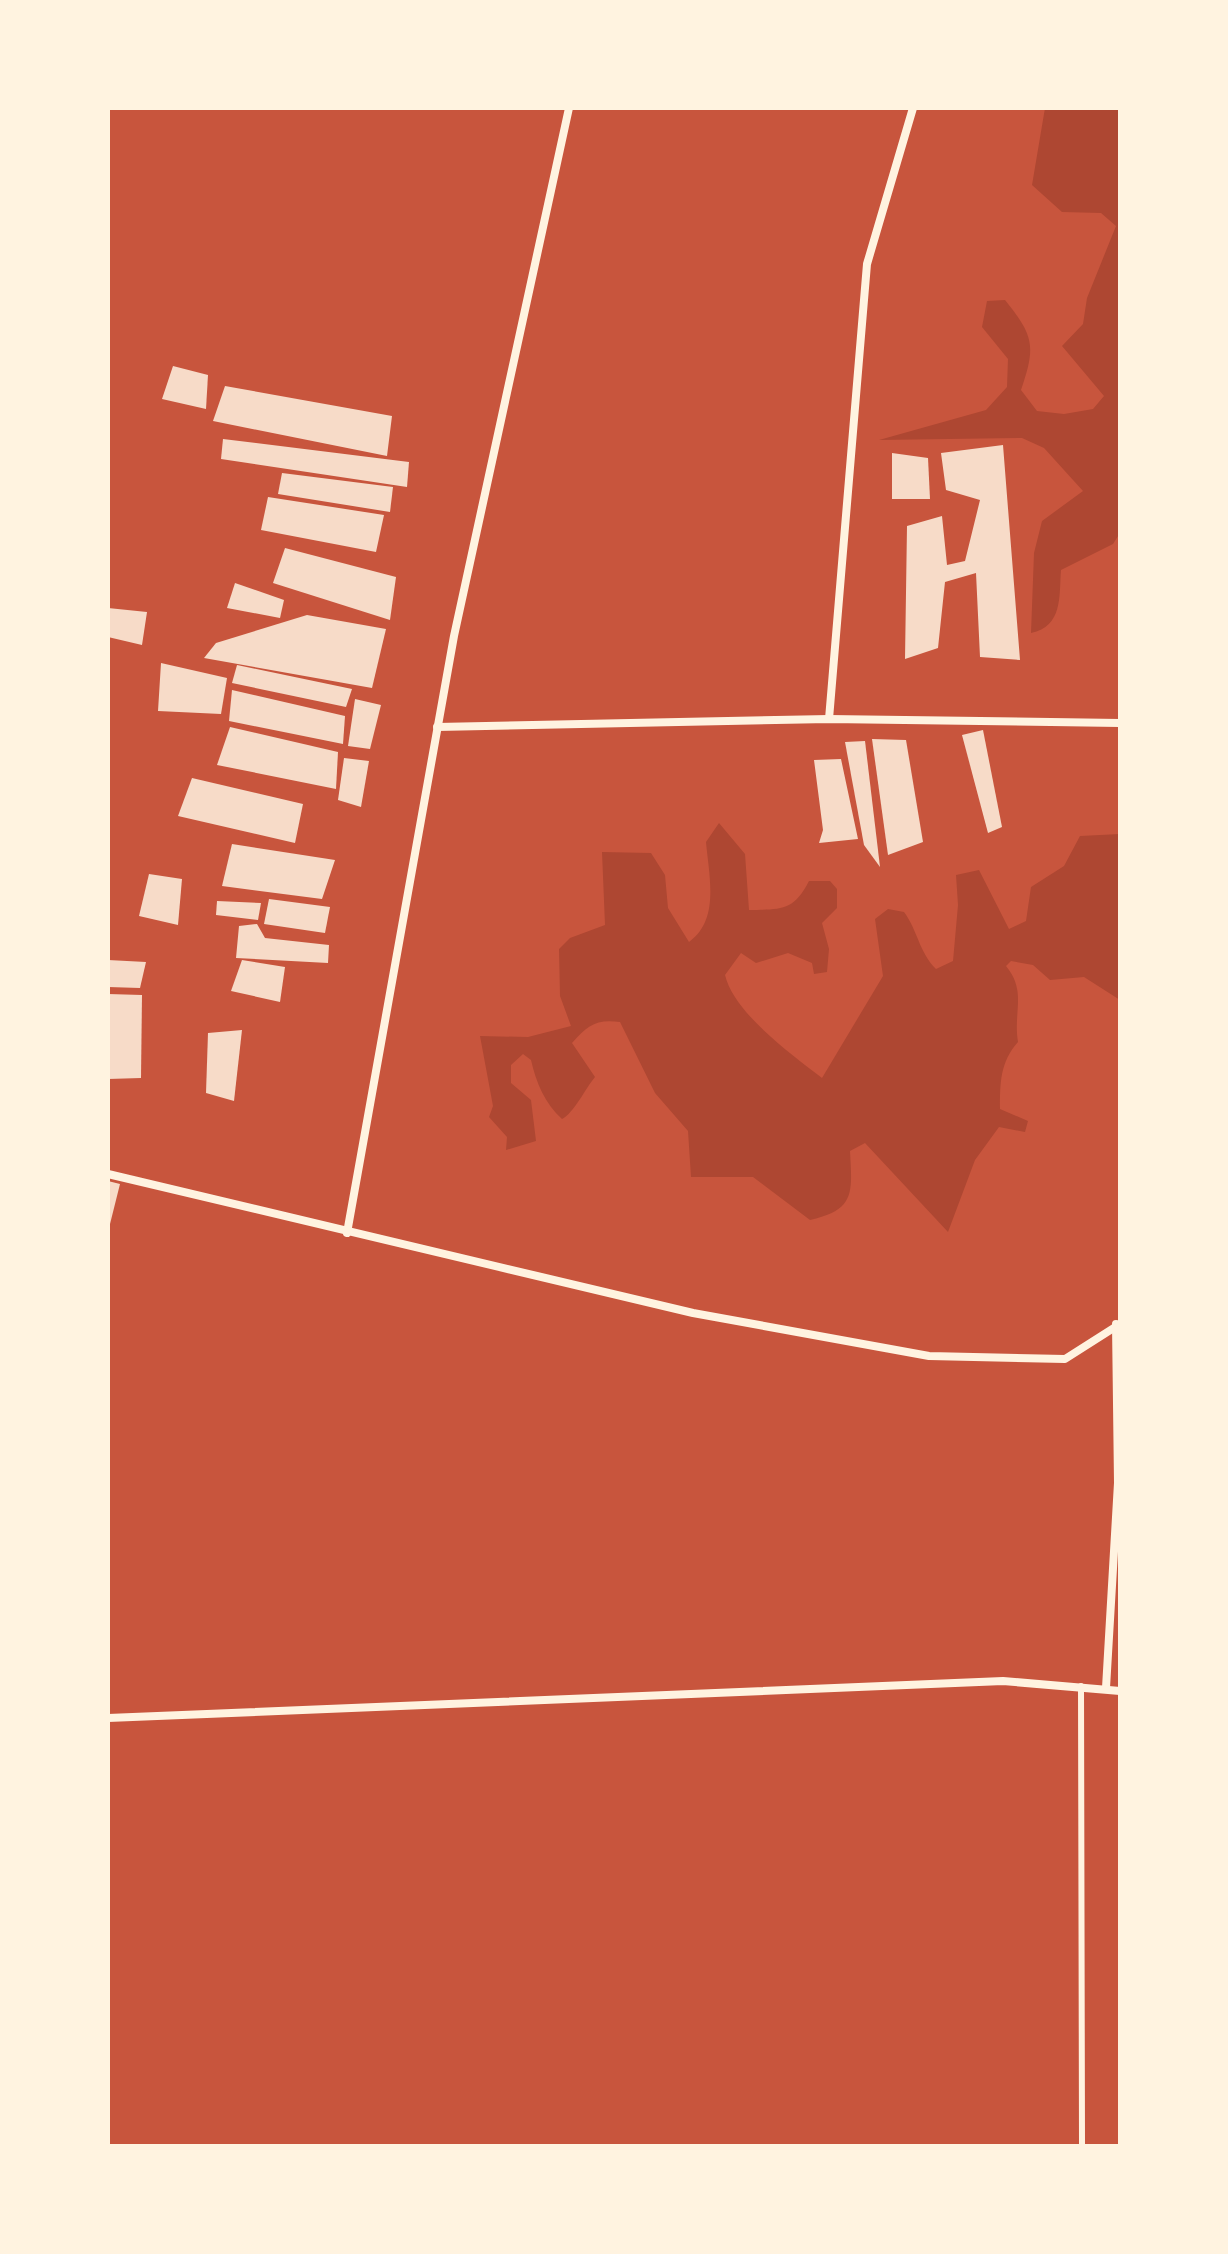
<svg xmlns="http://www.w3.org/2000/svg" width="1228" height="2254" font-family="Cabin,sans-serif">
<rect width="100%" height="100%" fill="#c8553d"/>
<!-- green -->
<g fill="#ae4732">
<path d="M1045 108H1120V533L1113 544 1061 570C1059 597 1063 626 1031 633L1034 553 1042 521 1083 491 1044 448 1022 438 879 440 986 410 1007 387 1008 359 982 327 987 301 1005 300C1034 336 1036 346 1021 390L1037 411 1064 414 1093 409 1104 396 1062 346 1083 324 1087 298 1116 226 1101 213 1062 212 1032 185Z"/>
<path d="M719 823 745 854 749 910C781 909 793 912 809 881H830L837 889V908L822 923 829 949 827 972 814 974 812 963 788 953 756 963 741 953 725 975C734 1013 791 1054 822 1078L883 976 875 919 888 909 904 912C918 931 919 952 936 969L953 961 958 905 956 875 979 870 1009 929 1026 921 1031 887 1064 866 1080 836 1120 834V1000L1084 977 1050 980 1033 965 1011 961 1006 966C1027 991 1013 1012 1018 1042 1000 1062 1000 1083 1000 1109L1028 1121 1025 1132 999 1127 975 1160 948 1232 865 1143 850 1151C852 1192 856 1210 810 1220L753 1177H691L688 1131 655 1093 620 1022C596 1019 588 1025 572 1043L595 1077C585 1089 574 1113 562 1119 545 1104 536 1082 531 1060L523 1054 511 1065V1083L531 1100 536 1141 506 1150 507 1137 489 1117 493 1106 480 1036 528 1037 571 1026 560 996 559 949 570 938 605 925 602 852 651 853 665 875 668 908 689 942C720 920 709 876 706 842Z"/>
</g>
<!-- building -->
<g fill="#f7dbc8">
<polygon points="173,366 208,375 206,409 162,399"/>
<polygon points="225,386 392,416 387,456 213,421"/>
<polygon points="223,439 409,462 407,487 221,459"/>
<polygon points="1003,445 1020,660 980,657 976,573 945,582 938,648 905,659 907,526 942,516 947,565 965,561 980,500 946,490 941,453"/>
<polygon points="892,453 928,458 930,499 892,499"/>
<polygon points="282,473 393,487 390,512 278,494"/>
<polygon points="268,497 384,515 376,552 261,530"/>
<polygon points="285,548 396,577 390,620 273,583"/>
<polygon points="235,583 284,600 280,618 227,608"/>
<polygon points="108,608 147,612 142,645 108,637"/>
<polygon points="307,615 386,629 372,688 204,658 216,643"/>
<polygon points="161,663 227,678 221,714 158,711"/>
<polygon points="237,665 352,689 346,707 232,683"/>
<polygon points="232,690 345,716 343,744 229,721"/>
<polygon points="355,699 381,705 370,749 348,746"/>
<polygon points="230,727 338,752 336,789 217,765"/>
<polygon points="983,730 1002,827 988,833 962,735"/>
<polygon points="872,739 906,740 923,842 888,855"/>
<polygon points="865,741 880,867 864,845 845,742"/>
<polygon points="344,758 369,761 361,807 338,800"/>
<polygon points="841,759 858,839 819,843 823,830 814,760"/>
<polygon points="192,778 303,804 295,843 178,816"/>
<polygon points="232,844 335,860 322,899 222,886"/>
<polygon points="149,874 182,879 178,925 139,916"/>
<polygon points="269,899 330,907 325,933 264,924"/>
<polygon points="217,901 261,903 258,920 216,915"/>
<polygon points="257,924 265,938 329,945 328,963 236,958 239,926"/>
<polygon points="108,960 146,962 140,988 108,987"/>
<polygon points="242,960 285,967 280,1002 231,991"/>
<polygon points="108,994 142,995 141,1078 108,1079"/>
<polygon points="242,1030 234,1101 206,1093 208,1033"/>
<polygon points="108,1181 120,1184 109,1228 108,1228"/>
</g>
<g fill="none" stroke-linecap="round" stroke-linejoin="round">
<!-- service -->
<polyline stroke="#fff3e0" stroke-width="6" points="1081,1686 1082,2146"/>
<!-- minor -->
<g stroke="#fff3e0" stroke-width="8">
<polyline points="829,719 867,264 913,108"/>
<polyline points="437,727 829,719 1120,723"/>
<polyline points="108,1174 693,1313 929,1356 1065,1359 1120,1324"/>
<polyline points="347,1233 454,636 569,108"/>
<polyline points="1106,1688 1118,1483 1116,1324"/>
<polyline points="108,1718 1003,1681 1120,1691"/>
</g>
</g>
<!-- border -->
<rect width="1228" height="2254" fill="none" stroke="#fff3e0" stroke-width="220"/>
</svg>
